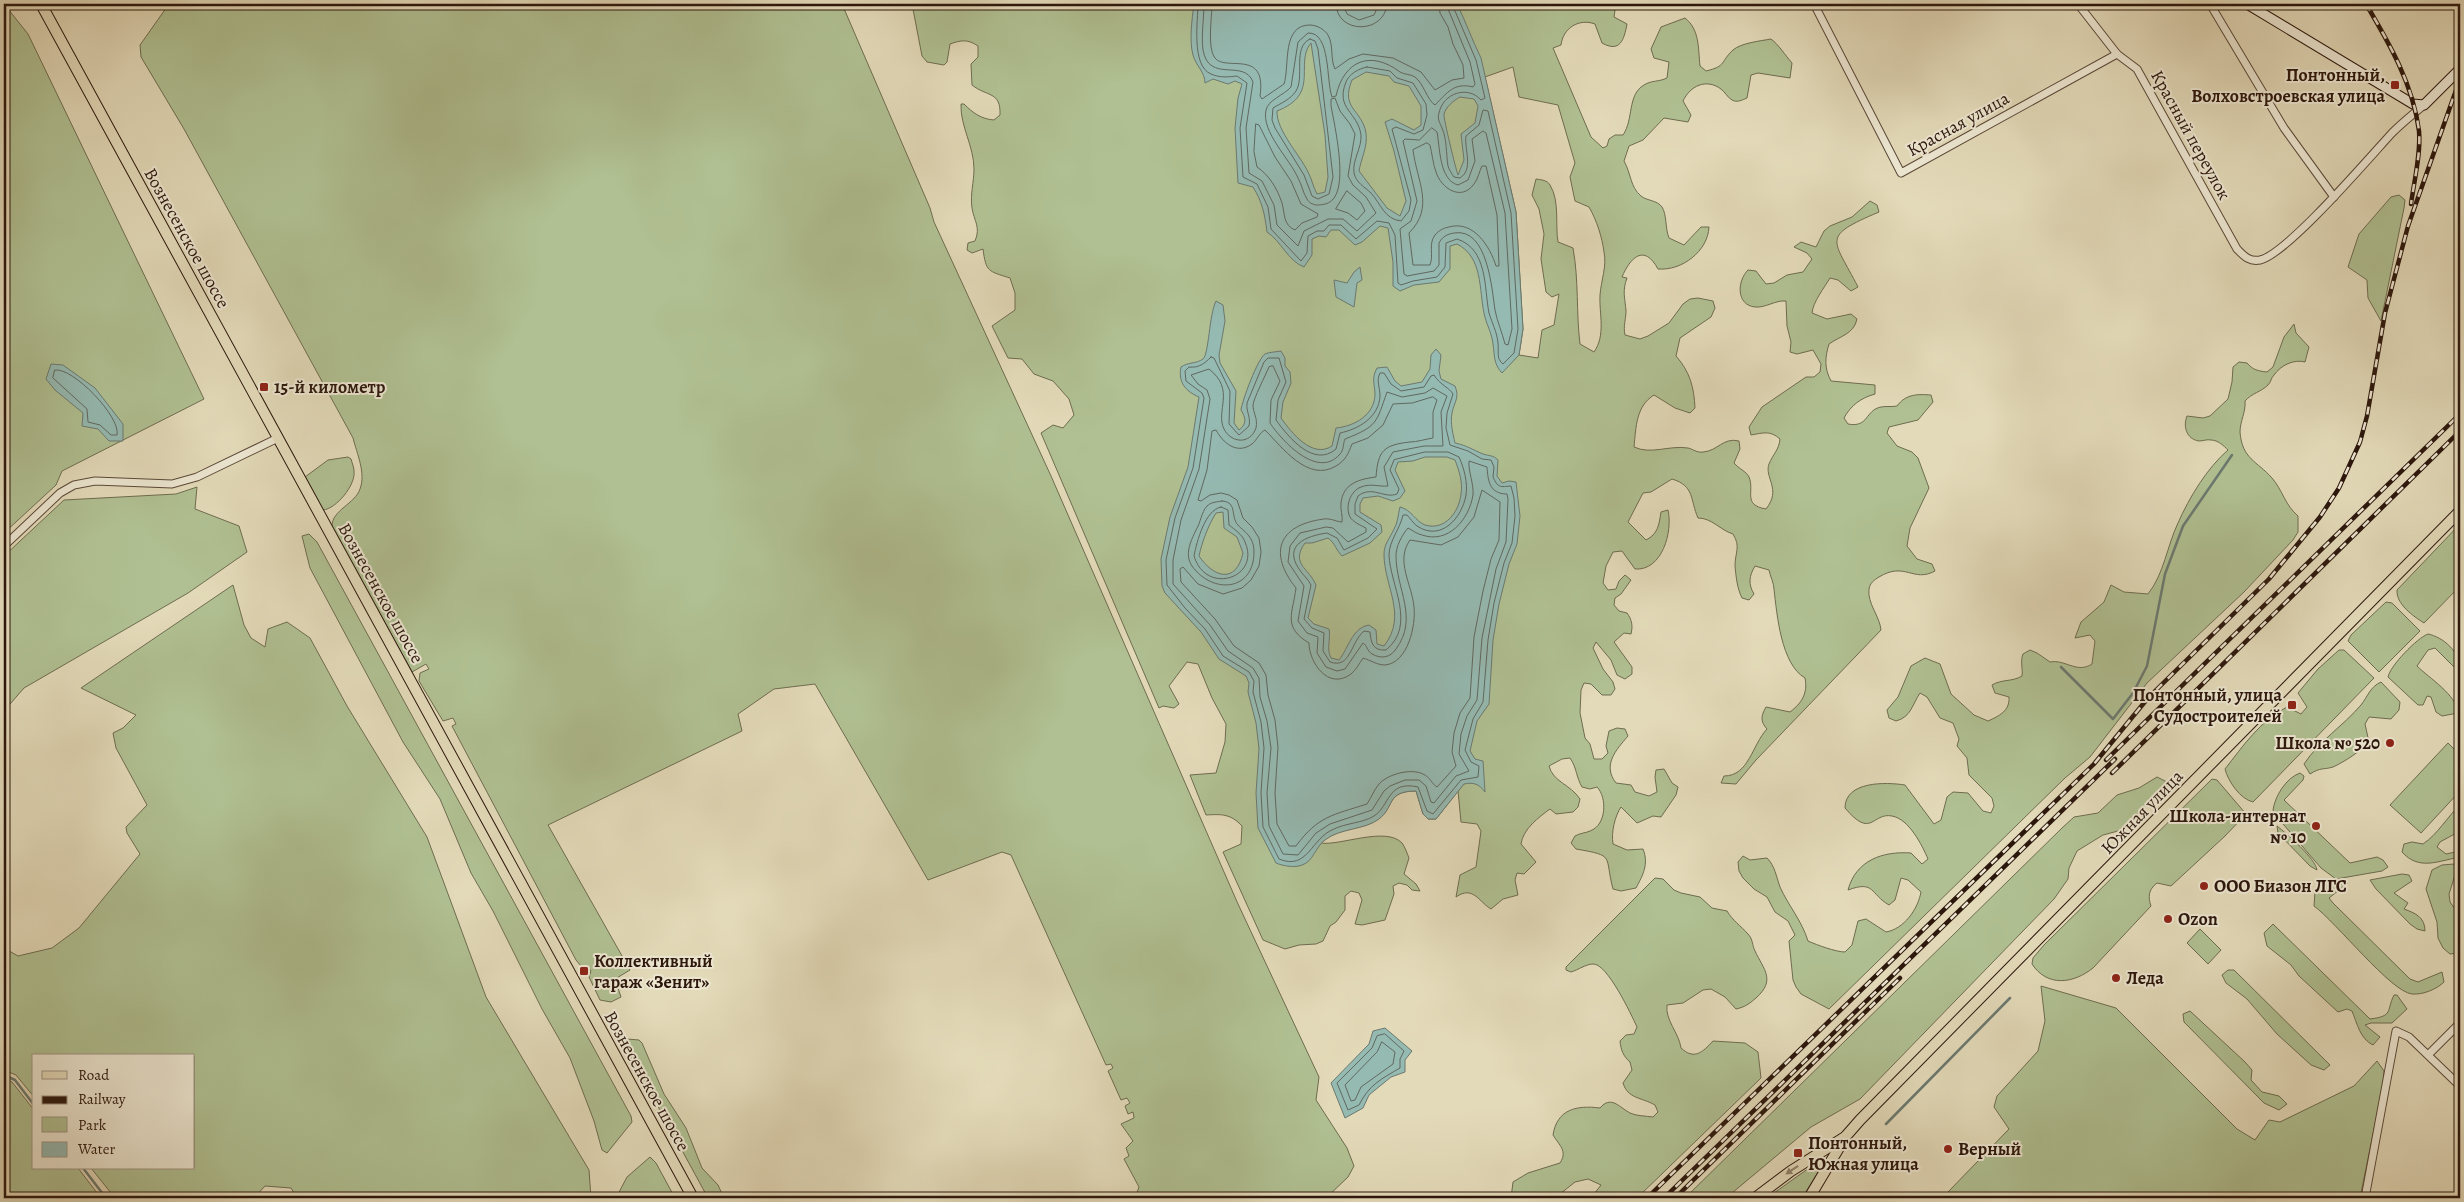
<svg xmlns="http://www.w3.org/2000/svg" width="2464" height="1202" font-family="Alegreya,serif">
<rect width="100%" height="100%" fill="#e3dab9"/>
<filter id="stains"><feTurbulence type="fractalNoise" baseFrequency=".004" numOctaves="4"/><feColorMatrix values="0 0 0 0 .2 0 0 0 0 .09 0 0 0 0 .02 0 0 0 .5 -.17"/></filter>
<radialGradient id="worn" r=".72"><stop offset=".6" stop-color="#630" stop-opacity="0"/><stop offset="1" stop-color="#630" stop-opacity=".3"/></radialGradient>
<!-- green -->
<g fill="#b0c092" stroke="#6e6c50" fill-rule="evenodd">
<polygon points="4,4 28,34 204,399 62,471 56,485 4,533"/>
<path d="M169 4H842L930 208 934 222 1051 476 1238 904 1319 1077 1316 1100 1347 1148 1354 1166 1348 1177 1326 1198H1135L1139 1187 1124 1159 1129 1156 1126 1148 1133 1141 1121 1124 1134 1118 1133 1112 1128 1114 1125 1106 1130 1103 1127 1098 1121 1100 1108 1071 1113 1068 1111 1064 1106 1065 1011 855 1002 852 928 880 815 684 774 689 738 714 742 731 548 825 630 970 615 979 621 997 611 1002 600 1000 589 977 591 971 588 967 581 966 576 960 452 726 456 724 453 718 443 721 419 681 420 673 429 669 426 664 412 672 332 526C332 510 355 504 360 489 366 473 357 454 353 438L184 129 141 57 140 45Z"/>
<path d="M912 4H1622L1615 10 1614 17 1627 24C1624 40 1620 53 1602 43L1595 24C1579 18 1563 28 1561 45L1553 48 1591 137 1603 148 1607 146 1609 139 1615 135H1623C1634 119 1627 95 1644 85 1652 80 1659 82 1667 78L1669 62 1654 58 1651 49 1661 27 1685 18C1700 30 1698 48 1700 66L1706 71C1727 66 1720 62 1733 50 1741 43 1760 41 1771 39 1779 45 1785 55 1792 63L1790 78 1758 73 1751 75 1747 98C1742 100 1737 103 1732 100 1728 98 1725 92 1721 89 1706 78 1690 86 1683 101L1691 115 1688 122 1664 118 1643 140 1629 146 1624 161C1631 173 1630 187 1641 196 1647 201 1657 200 1662 207 1667 215 1665 228 1669 238L1684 245 1701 227H1709C1708 251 1682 271 1658 269 1644 243 1630 258 1622 277L1627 278C1622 291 1625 298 1626 311 1626 319 1623 326 1625 335L1640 339 1648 336 1669 323 1683 304 1690 299 1698 298 1713 301 1715 308 1711 317 1680 338 1676 356C1690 372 1694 387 1695 408L1690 413 1675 408 1654 395C1636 406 1636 427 1634 447 1651 455 1669 445 1688 448 1693 449 1697 453 1703 452 1718 451 1723 437 1739 441L1740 449 1734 463C1739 469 1746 471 1749 477 1755 491 1742 505 1766 509 1782 489 1764 478 1769 464 1773 454 1779 450 1780 439 1770 430 1763 433 1751 435L1749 427 1762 407 1806 377H1814L1820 372 1821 364 1813 350 1797 354 1790 352 1791 342 1787 326 1786 301C1775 300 1766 308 1755 307 1736 305 1737 281 1748 270L1756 271 1766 284 1774 283 1787 275 1803 272 1812 259 1807 253 1794 247 1801 242 1816 247 1824 231 1830 226 1852 217 1870 201 1877 205 1879 212C1820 237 1833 238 1858 287L1851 291 1838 280 1830 278C1824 288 1813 302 1812 313L1827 319 1851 314 1857 319C1854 334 1840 336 1829 344 1825 357 1824 368 1831 381L1875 385V394C1861 398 1851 405 1844 418L1848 424C1869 428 1865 410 1881 407 1886 406 1892 407 1897 406 1906 394 1917 394 1931 395L1933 402 1918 420 1889 427 1887 433 1897 446 1912 452 1918 458 1929 488 1910 528 1907 546 1917 559 1932 564 1935 571C1913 583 1905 561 1879 577 1874 580 1870 583 1869 589 1867 603 1880 617 1881 630L1756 760 1736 784 1721 783 1724 776C1749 776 1752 745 1767 729 1760 721 1761 716 1766 707L1790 712C1802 703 1808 693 1805 678 1781 664 1777 615 1774 589 1774 583 1770 576 1769 570L1755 566C1749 576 1748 584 1754 594L1749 600 1742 598C1737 588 1736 576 1735 566 1735 552 1741 547 1733 534 1720 530 1712 518 1698 518 1690 500 1695 486 1672 479L1651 492 1643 493 1628 522 1646 540C1658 534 1659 525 1661 512L1668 510C1673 532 1662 571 1635 569L1622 551 1613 552 1606 566 1603 583 1608 590 1616 589 1619 581 1625 575 1631 580 1621 594 1615 598 1614 605 1619 611 1627 613C1632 620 1633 626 1631 634L1624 633 1614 642 1632 667V674L1625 679 1617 675 1611 660 1596 642 1593 648 1603 669 1613 682 1615 689 1611 695H1602L1591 684 1584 683 1581 690 1580 713 1585 738 1590 744 1594 759H1602L1608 753 1606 746 1609 731 1617 728 1625 729 1628 736C1616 750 1602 765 1616 783L1631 785 1635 792 1649 796 1657 792 1655 777 1656 770 1664 769 1672 783 1678 787 1676 795 1661 817 1653 816 1637 823 1621 807C1615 816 1611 832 1613 844L1627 850 1643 849C1649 864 1643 875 1636 888L1621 891 1613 889C1604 855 1616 856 1576 849L1571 843 1575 836C1580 833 1586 833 1590 831 1607 825 1607 797 1597 787L1590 789 1582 787C1576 777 1577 768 1570 758L1562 759 1549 766C1553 782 1570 784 1580 799L1578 807 1573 812 1556 814 1550 809C1539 817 1523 829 1521 844L1536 862 1524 874 1517 873 1515 880 1518 895 1503 899 1491 909C1479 902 1473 885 1456 897L1460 875 1476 867 1481 831 1477 824 1461 822 1458 791 1436 819H1428L1423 814 1416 791C1386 791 1395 807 1378 819 1362 831 1336 827 1321 843 1340 846 1386 826 1402 843 1405 847 1407 853 1409 858L1404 874 1416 884 1420 891 1412 890 1407 885 1399 883 1393 886 1394 894 1385 920 1362 925 1355 924 1362 900 1359 893 1351 891 1345 896V910L1336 922 1330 926 1323 941 1316 944 1299 945 1285 949 1263 940 1223 852 1241 844 1242 826C1231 814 1222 814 1206 815L1190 775 1216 773 1225 742 1226 724 1212 698 1198 664 1187 662 1169 686 1179 704 1174 708 1163 706 1159 708 1041 433 1053 425 1063 428 1074 415 1069 399 1053 381 1034 374 1022 359 1008 358 992 326 1015 310V293L1010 278C988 271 986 272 983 249L972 253 967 250 968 243 975 241C981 227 974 221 972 208 970 194 974 182 974 169 974 146 960 126 961 104H964C973 113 981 119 994 120L1000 115C1001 91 987 97 972 85L971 64 978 57V46C968 39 961 40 950 44L947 62 944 65 927 62 922 56ZM1513 67 1519 97 1558 105 1575 163 1570 177 1575 201 1589 207C1597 221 1602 237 1604 252 1607 266 1601 281 1600 295 1599 314 1606 335 1594 352L1580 344C1576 312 1579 281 1573 248L1558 242C1555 225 1560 201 1550 185 1547 180 1542 180 1536 179L1532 195 1539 209 1544 234 1541 259 1546 292 1552 297 1559 294 1554 325 1542 330 1538 358 1519 355 1523 329 1516 212 1485 77Z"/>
<polygon points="2399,195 2405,200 2404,208 2381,321 2368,298 2367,280 2348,267 2359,234 2391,197"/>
<path d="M2294 324 2296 333 2309 347 2305 362C2294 359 2281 365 2274 375 2271 378 2271 382 2268 385 2261 392 2252 393 2245 401 2246 412 2240 421 2240 432 2242 459 2257 461 2272 478 2283 491 2285 505 2298 516V532L2293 540 2244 592 2147 683 2090 757 2065 778 1829 1009 1801 994 1796 987 1793 980 1789 941 1795 935 1788 921 1775 912 1767 897 1754 889 1743 878 1739 871 1738 862 1743 856 1750 860 1767 858C1775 866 1776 876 1780 887 1788 905 1802 921 1808 941 1817 945 1836 952 1845 952L1852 945 1858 921 1866 919 1886 932C1904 929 1918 909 1921 892L1908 880 1901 878 1895 900 1889 905C1870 894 1875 880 1848 890 1856 860 1883 851 1911 853L1922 864 1928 859C1922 845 1909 819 1892 816 1872 812 1872 840 1845 808 1845 781 1886 782 1905 785L1934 824 1941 820 1947 797 1953 792 1968 793 1983 811 1991 813 1994 806 1992 798 1969 775 1967 758 1957 746 1959 739 1953 723 1940 718 1927 697 1920 693C1912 705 1911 717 1896 721L1889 718 1887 710 1898 697 1911 666 1925 658 1940 664 1951 694 1974 715 1988 721C1999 716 2010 711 2009 697L1995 693 1992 685C2002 679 2012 682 2022 676 2023 668 2020 662 2023 654L2030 650 2037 653 2050 662C2065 659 2077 674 2092 664L2095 641 2090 635 2075 638 2081 622 2104 602 2111 585 2124 592 2148 594C2164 574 2167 546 2178 523 2189 498 2207 468 2228 450 2224 446 2218 440 2211 440 2207 439 2203 441 2199 441 2186 439 2183 426 2187 416L2203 418 2210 416 2228 399 2232 382 2233 367 2239 362 2247 363C2253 370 2258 371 2267 372L2273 367 2284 337Z"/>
<path d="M348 457 351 459C352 463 354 467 354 471 356 485 336 509 323 510L305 477 328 460Z"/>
<polygon points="197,487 195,509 239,526 247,552 188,593 24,688 4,711 4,556 64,500 176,494"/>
<path d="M2460 524V586L2424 623C2413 616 2396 604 2397 590Z"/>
<polygon points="309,534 317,542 631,1116 632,1122 607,1153 602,1150 594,1121 570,1058 542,1009 493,911 471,873 440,799 403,742 310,568 302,536"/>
<polygon points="233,585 244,625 251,638 265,647 268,629 287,622 310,638 347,706 427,837 486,997 589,1170 591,1198 297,1198 291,1188 265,1186 254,1198 115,1198 91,1168 194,1168 194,1056 34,1056 34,1097 16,1075 4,1070 4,948 18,956 52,948 79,928 140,854 127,833 126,827 147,805 116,748 113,733 123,728 136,715 81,688"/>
<polygon points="2386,602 2392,603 2420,631 2379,672 2348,641 2351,635"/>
<path d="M2428 634C2443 637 2460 652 2460 668H2455L2435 648 2428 650 2417 666C2429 678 2457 695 2458 713L2442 716 2436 712 2431 697 2427 696 2423 705H2418L2388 677C2390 666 2417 638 2428 634Z"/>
<path d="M2339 650H2344L2374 678 2253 802C2240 799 2228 781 2225 769 2243 746 2260 721 2287 707L2301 714 2307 707 2298 693 2318 669Z"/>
<path d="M2381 682 2400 702 2399 710 2391 719 2369 717 2365 724 2369 742C2359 752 2346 761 2333 767 2323 770 2321 767 2310 774L2304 764C2319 741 2343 726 2361 705 2368 696 2370 687 2381 682Z"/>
<polygon points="2448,743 2460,755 2460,791 2421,833 2390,805"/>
<path d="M2300 773 2304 776 2303 780 2284 800 2350 863 2377 857 2383 860 2388 867 2382 871 2336 879 2321 868 2277 817 2273 810C2275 796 2286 778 2300 773Z"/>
<polygon points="2157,777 2167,782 2168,786 2118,831 2103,835 2077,851 2069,868 2068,879 2054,899 1860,1099 1811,1127 1726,1198 1685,1198 2062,828 2074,817 2098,813 2117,795 2139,788"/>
<path d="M2212 779 2217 780 2246 814 2225 836 2171 886 2157 883C2148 890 2148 897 2151 906L2093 968C2073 984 2047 987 2032 964L2033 958 2044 945Z"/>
<path d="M2460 805V831L2440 842 2437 847 2446 854 2460 851V857C2438 861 2419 871 2402 852L2404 844 2412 842 2423 844C2438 834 2447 817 2460 805Z"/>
<path d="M2277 826C2286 833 2316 859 2317 870L2310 866 2278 833Z"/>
<polygon points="2454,864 2456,872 2449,894 2450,902 2460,916 2460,953 2450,954 2443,948 2438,938 2437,922 2426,889 2432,870 2442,865"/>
<path d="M2402 874 2409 875 2412 881 2394 893 2408 903 2404 909C2415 913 2425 917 2425 931L2417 929 2410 924 2376 889 2370 880Z"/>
<path d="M1655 878 1663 879 1674 890 1681 893 1700 897 1712 908 1727 911C1733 921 1740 925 1748 934 1753 939 1752 945 1755 951 1764 970 1776 980 1756 998 1749 1004 1745 1007 1736 1009L1725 997 1711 989 1703 990 1683 1003 1667 1005C1665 1020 1679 1033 1681 1048 1694 1060 1702 1053 1713 1041L1745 1043 1758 1052 1761 1078 1637 1198H1591L1601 1185 1588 1179 1575 1182 1555 1198H1511L1513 1182 1528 1173 1560 1163C1568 1151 1559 1145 1553 1135 1557 1109 1577 1105 1600 1108 1611 1095 1619 1107 1630 1113 1636 1116 1646 1116 1653 1117L1658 1112 1655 1105C1641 1097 1628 1099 1623 1083L1632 1070 1630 1062C1623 1056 1621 1050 1620 1041L1626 1035 1634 1034 1637 1027C1631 1014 1607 963 1593 964 1586 964 1578 970 1571 972L1566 970V967Z"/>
<path d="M2348 883 2329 898 2333 903 2410 979 2418 982 2442 972 2444 982C2437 989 2423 995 2412 994 2391 992 2336 922 2314 906L2315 892 2321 886Z"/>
<path d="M2273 924 2370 1019C2394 1016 2386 1011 2394 995H2397L2407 1009 2392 1023H2371L2365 1025 2380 1037 2373 1045C2360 1039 2357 1023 2352 1011L2347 1009 2338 1012 2299 976 2291 965 2267 946 2264 933Z"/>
<polygon points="2200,929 2221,950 2208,964 2187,943"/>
<polygon points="2228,970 2234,970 2330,1065 2324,1070 2311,1065 2277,1034 2247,999 2226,983 2222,975"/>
<polygon points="2041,986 2116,1008 2237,1129 2255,1140 2269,1120 2280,1122 2354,1086 2377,1061 2384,1071 2383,1085 2360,1198 1953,1198 1948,1192 2009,1129 1994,1107 1997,1096 2038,1051 2045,1021"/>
<polygon points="2190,1011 2245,1062 2252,1070 2251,1080 2262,1092 2279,1096 2287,1104 2279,1110 2264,1103 2184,1022 2183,1014"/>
<polygon points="627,1039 639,1040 642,1043 664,1094 686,1128 702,1168 718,1185 724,1198 708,1198 624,1044 624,1040"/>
<polygon points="4,1078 12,1082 34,1110 34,1168 78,1168 101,1198 4,1198"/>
<polygon points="650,1157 656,1163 675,1198 616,1198 627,1177"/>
<polygon points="1816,1163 1819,1165 1820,1169 1802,1198 1767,1198"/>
</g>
<!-- water -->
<g fill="#95bab2" stroke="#6b7970" fill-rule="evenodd">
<path d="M1194 4H1353L1359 9 1370 4H1457C1466 22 1472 40 1481 58L1516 212 1523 329 1519 355 1502 373C1493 363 1495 356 1493 344 1492 333 1486 324 1484 313 1479 290 1483 257 1457 244L1450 246V269L1439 282 1414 285 1400 291 1393 286V262L1388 228 1380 226 1362 242 1355 245 1339 230H1331L1326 237 1319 236 1312 239V255L1304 267C1288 261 1281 241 1267 232 1265 215 1262 201 1253 187L1238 183 1235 128 1238 98 1242 84 1235 81 1228 84 1213 79 1205 83C1205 72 1196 66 1193 55 1189 41 1192 19 1194 4ZM1311 43 1325 135 1328 177 1325 192 1317 194C1313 187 1312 179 1308 172 1300 155 1276 130 1277 111 1321 94 1294 64 1311 43ZM1366 72 1389 76 1394 82 1409 86 1421 106V125L1414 130 1392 119 1385 122 1394 151 1406 201 1400 216 1387 208 1359 171C1361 159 1368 146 1366 133 1362 109 1340 109 1352 80ZM1460 97 1474 99 1478 106 1475 123 1461 134 1464 160 1458 175C1456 170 1443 117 1444 114 1446 107 1453 101 1460 97Z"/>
<polygon points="1360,267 1362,280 1357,283 1354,307 1336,297 1334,280 1347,283 1354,272"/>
<path d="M1216 301 1223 305 1225 321 1219 355 1220 363 1236 391 1234 423 1239 430C1247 424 1246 418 1241 410 1242 401 1258 358 1265 354 1269 352 1276 352 1281 351L1285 358V366L1290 372 1291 383 1283 402 1281 418C1292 433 1312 459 1332 446L1336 428C1355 426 1374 415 1375 395 1375 384 1371 379 1377 368L1387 367 1395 381 1401 386 1422 382 1430 369 1431 355 1436 349 1441 355 1439 371 1441 379 1455 386C1460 398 1454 402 1452 413 1450 423 1453 434 1455 443 1468 446 1471 449 1483 454 1489 456 1493 455 1498 460L1497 476 1502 483 1509 481 1516 482 1520 516 1517 544 1509 564 1499 604 1493 640 1489 704 1477 721 1470 751 1475 759 1483 761 1485 792C1479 784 1474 782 1464 784L1436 819H1428L1423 814 1416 791C1386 791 1395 807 1379 819 1365 830 1340 828 1325 840 1316 846 1313 862 1302 865 1295 868 1283 866 1276 863L1258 828 1256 793 1259 749 1256 723 1248 692 1249 683 1246 676 1219 659 1201 632 1165 593 1162 586 1161 559 1170 517 1188 467 1199 397C1185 391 1178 382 1181 367 1188 362 1196 364 1203 359 1209 354 1209 315 1216 301ZM1425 457H1447L1455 460C1459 470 1463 483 1461 494 1459 512 1445 531 1425 525 1415 521 1412 510 1400 507 1398 514 1398 523 1394 529 1390 538 1384 544 1384 554 1384 587 1408 615 1384 646L1377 644 1376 630 1369 625C1352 628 1349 647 1339 660L1331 658C1326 648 1331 640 1329 629L1314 624 1308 618 1316 585C1309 568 1290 564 1305 543H1312L1328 538C1335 543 1336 550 1342 556L1370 543 1382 532 1381 525 1360 512V504L1363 498 1378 496 1393 501 1400 498 1405 491 1395 470 1398 462 1413 461ZM1223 512 1224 528 1237 537 1243 553C1236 584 1214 578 1199 556 1202 542 1208 526 1216 513Z"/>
<polygon points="51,364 63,365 95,388 123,424 123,441 109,441 98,429 82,426 83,413 55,390 46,379"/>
<polygon points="1385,1028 1412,1051 1405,1060 1405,1072 1391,1077 1369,1095 1363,1108 1345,1118 1331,1083 1369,1044 1373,1031"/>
</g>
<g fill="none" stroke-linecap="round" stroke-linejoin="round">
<!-- shore -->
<g stroke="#606860" stroke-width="1">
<path d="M1198 4C1198 20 1191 66 1211 74 1220 78 1228 77 1237 76L1247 83 1240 128 1243 177 1257 184 1268 207 1271 229 1301 261 1307 253 1308 236 1317 231H1324L1329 225H1341L1356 239 1377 221 1389 223 1395 235 1398 283 1401 285 1413 281 1437 277 1445 267 1446 243 1457 239C1488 249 1484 288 1489 313 1492 323 1497 332 1498 343 1499 351 1496 359 1503 364L1514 353 1518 329 1511 213 1488 111 1483 110 1479 125 1466 136C1464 150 1474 169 1460 178L1454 177C1452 174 1449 170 1448 166 1446 154 1447 139 1442 128 1440 123 1437 119 1439 113 1443 93 1468 85 1481 100L1485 98 1476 60 1452 4"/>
<path d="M1204 4C1204 18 1201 36 1203 50 1209 84 1244 58 1253 82L1246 128 1249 173 1262 181 1274 205 1277 225 1298 246 1304 231 1328 219H1343L1357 231 1376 213 1366 197 1353 185 1348 176 1355 134 1350 124 1340 111 1335 98 1331 99V106C1335 127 1347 181 1334 198 1330 204 1323 205 1316 205 1312 204 1309 203 1307 199 1303 193 1302 185 1298 178 1290 159 1261 132 1266 110 1268 100 1284 95 1291 87L1298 42 1308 33C1331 32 1326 81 1332 97L1336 96C1344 60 1371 50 1400 72 1405 75 1411 74 1415 77 1424 84 1427 100 1435 105 1447 93 1454 82 1473 87L1475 84 1470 62 1446 4"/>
<path d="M1212 4C1212 17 1207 48 1215 58 1226 72 1267 48 1260 96L1262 99 1284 84C1290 66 1281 24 1311 25 1318 26 1324 29 1328 35 1334 46 1330 59 1335 69L1349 59 1363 54 1393 58 1421 72 1435 90 1452 80 1464 78 1463 65 1453 44 1448 27 1440 13 1439 4"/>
<path d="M1336 4C1337 35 1385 34 1387 4"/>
<polyline points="1343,4 1347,14 1359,20 1374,15 1379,4"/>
<path d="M1310 39 1315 41 1318 49 1333 177 1329 194 1318 199 1312 196 1304 175 1275 128 1272 120 1273 108C1281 103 1290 100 1296 91 1305 77 1292 47 1310 39Z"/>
<path d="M1367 67 1390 71 1397 78 1413 83 1426 104 1427 115 1423 130 1414 134 1396 127 1392 129 1411 200 1409 211 1401 221C1384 219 1381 204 1371 193 1365 187 1356 183 1354 173 1352 160 1362 148 1361 135 1358 112 1335 109 1346 82 1349 74 1358 69 1367 67Z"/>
<path d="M1256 124 1259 125 1275 157 1291 181 1301 204 1318 214 1317 217 1302 223 1295 230C1283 225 1285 214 1282 203 1277 188 1269 175 1257 167L1254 152Z"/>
<path d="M1432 128 1437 132C1440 147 1439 180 1458 185L1468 180 1475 161 1472 139 1483 131 1486 133 1505 213 1512 329 1508 345 1505 344C1502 332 1497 321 1495 310 1492 291 1488 227 1454 233 1447 234 1442 237 1439 243V265L1434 271 1407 276 1404 274 1400 229 1411 221 1417 201 1403 141 1405 139 1419 140Z"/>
<path d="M1427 143 1430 145C1432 153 1433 164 1436 172 1441 188 1461 202 1474 184 1478 179 1479 172 1482 166H1486L1497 215 1499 266H1496C1490 246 1473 220 1449 227 1444 228 1439 230 1435 235 1428 244 1434 255 1430 265H1413L1409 233C1435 207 1417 182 1413 150Z"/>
<polygon points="1347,191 1361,203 1365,211 1357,220 1348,213 1336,209"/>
<path d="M1211 357 1214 358 1230 391 1229 424 1239 435 1249 426C1251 417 1246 412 1247 403L1264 362 1268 358H1279L1286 382 1278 400 1276 420C1289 438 1314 468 1336 449L1340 433C1359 429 1379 417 1380 396 1380 387 1376 381 1380 373H1384L1391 384 1401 391 1424 387 1431 376 1434 375C1440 385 1450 388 1453 394L1447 413 1446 428 1450 445 1468 451 1482 459 1491 460 1494 467 1493 477C1498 488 1500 487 1511 486L1514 498 1515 516 1512 543 1504 563 1494 603 1488 640 1483 702 1473 719 1465 750 1471 762 1479 766 1478 777 1461 780 1433 814 1427 811 1418 787C1387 780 1390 806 1374 816 1363 823 1346 823 1334 829 1311 838 1308 871 1279 859L1263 827 1261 793 1264 748 1261 722 1253 692 1254 681 1249 672 1223 656 1205 629 1185 608 1167 585 1166 560 1175 518 1193 468 1204 398 1202 393 1186 381 1185 371 1189 367C1199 368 1204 364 1211 357Z"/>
<path d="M1273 366 1280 381 1271 400 1270 423C1282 441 1318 480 1340 454 1344 450 1343 443 1345 439 1378 426 1376 423 1387 392L1402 397 1425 393 1433 388 1447 396 1441 412 1443 446H1424L1393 452 1384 467 1388 486C1379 487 1371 483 1361 487 1350 491 1345 507 1350 517 1353 522 1360 525 1366 528V532L1348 542 1333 528 1326 527 1300 533 1290 546 1288 562 1304 586 1298 621 1307 633 1318 637 1317 653 1326 667 1337 671 1345 669 1363 643C1367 645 1367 651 1372 654 1381 659 1390 658 1396 649 1419 618 1396 589 1396 556 1396 546 1402 535 1408 528 1412 530 1417 534 1422 535 1448 544 1469 520 1473 495 1474 484 1468 471 1469 461L1487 467C1488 480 1489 494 1507 494L1508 499 1506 542 1496 569 1482 638 1477 700 1467 716 1461 734 1459 754 1469 771 1456 776 1434 803 1431 802 1426 786 1419 780H1405L1390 786 1384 791 1372 810 1330 824 1316 833 1298 855 1283 854 1269 826 1267 793 1271 748 1267 721 1260 697 1259 678 1253 668 1228 651 1210 625 1173 584V560L1181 520 1199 469 1210 399 1207 390 1198 384 1191 375 1209 369C1236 390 1215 411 1224 429 1231 443 1250 445 1256 428 1258 418 1253 413 1253 405 1253 400 1266 374 1269 367Z"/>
<path d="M55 370C73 367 121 417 117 435H111L100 425 88 422 87 409 53 378Z"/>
<path d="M1433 397 1437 400 1433 412V438C1426 439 1417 442 1410 442 1384 445 1378 450 1376 477 1360 479 1343 483 1341 503 1340 509 1343 516 1342 522 1337 522 1331 518 1324 519 1278 525 1268 553 1296 588 1293 613 1282 627 1309 643 1309 662 1328 691 1351 674 1356 670 1359 664 1363 658 1370 660 1377 665 1385 665 1408 663 1416 625 1414 607 1412 584 1395 561 1410 540L1441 545 1458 537 1474 517 1482 490 1500 502 1499 540 1491 559 1483 591 1474 637 1470 698 1460 713 1454 733 1452 752 1456 766 1437 787C1432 784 1430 777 1423 774 1411 768 1388 774 1379 784 1374 790 1371 798 1367 804 1333 815 1318 816 1296 846H1289L1277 824 1275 793 1278 747 1275 720 1268 695 1266 675 1259 663 1234 646 1215 619 1181 582 1180 569 1183 567 1198 584 1223 594 1242 588 1251 580 1259 566 1261 552 1259 538 1252 527 1243 518 1237 500 1229 495 1221 493 1210 495 1201 501 1198 500 1207 470 1212 431 1216 430C1223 443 1237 455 1252 444 1257 440 1260 432 1265 430 1282 447 1308 483 1336 466 1346 460 1348 454 1352 444L1368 438 1383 425 1393 404 1412 403Z"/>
<path d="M1425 452H1448L1459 457C1464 468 1468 483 1466 495 1462 518 1441 542 1417 526 1413 523 1410 518 1407 515H1403C1400 529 1389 541 1389 555 1390 585 1417 625 1386 650 1373 651 1371 643 1370 632L1364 631C1350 643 1351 669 1330 662L1323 651 1324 633 1312 628 1304 619 1311 585C1308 579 1303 575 1299 569 1283 545 1306 536 1327 533L1337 538 1344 550 1368 538 1377 529 1355 514V504L1358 496C1372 485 1384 499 1397 494L1399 489 1390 470 1394 460Z"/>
<path d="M1222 501C1235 502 1232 511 1235 520 1238 530 1254 532 1254 552 1254 591 1213 595 1192 566 1184 554 1191 541 1196 530 1201 522 1201 513 1207 506 1211 502 1217 502 1222 501Z"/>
<path d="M1221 507 1228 510 1229 525C1235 530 1242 534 1245 542 1261 578 1206 596 1194 556 1197 541 1205 510 1221 507Z"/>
<path d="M1385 1034 1404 1051 1400 1059V1068C1381 1079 1369 1085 1359 1105L1348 1110 1337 1083 1372 1048 1377 1036Z"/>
<polygon points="1382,1042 1395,1052 1393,1064 1361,1087 1355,1100 1351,1101 1345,1085 1377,1052"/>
</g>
<!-- stream -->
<g stroke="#6b7970" stroke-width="2.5">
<polyline points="2061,667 2113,719 2133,693 2147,666 2165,574 2183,526 2232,455"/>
<polyline points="4,1075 15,1080 34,1105"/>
<polyline points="1886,1124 2010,998"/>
<polyline points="83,1168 106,1198"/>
</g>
<!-- street casing -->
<g stroke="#5a4838" stroke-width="9">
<g id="street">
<polyline points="1814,4 1901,173 2117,54"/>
<path d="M2078 4 2117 54 2137 69 2237 249C2244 256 2249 262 2260 260 2287 254 2369 158 2392 133 2402 123 2413 114 2424 105"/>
<polyline points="2210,4 2284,128 2334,197"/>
<polyline points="4,546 60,493 74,485 95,481 172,484 197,477 278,438"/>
<polyline points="2429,1054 2460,1023"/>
<polyline points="2365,1198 2396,1031 2409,1037 2460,1086"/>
</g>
</g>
<!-- secondary casing -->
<g stroke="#2c170d" stroke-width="11">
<polyline id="secondary" points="2247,4 2413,104 2424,105 2460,69"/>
</g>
<!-- primary casing -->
<g stroke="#2c170d" stroke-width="12">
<g id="primary">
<polyline points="41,4 693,1198"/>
<polyline points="1755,1198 1791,1171 1845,1137"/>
<polyline points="1809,1198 1846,1136 1860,1120 2460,511"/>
</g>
</g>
<!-- street -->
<use href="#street" stroke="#ede7d2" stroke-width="7"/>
<!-- secondary -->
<use href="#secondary" stroke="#ede7d2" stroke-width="9"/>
<!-- primary -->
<use href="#primary" stroke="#e3dab9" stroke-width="10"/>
<!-- rail casing -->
<g stroke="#2c170d" stroke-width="4.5">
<g id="rail">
<path d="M2366 4C2389 43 2413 84 2419 131 2421 154 2414 181 2411 204"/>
<polyline points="2106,760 2460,414"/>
<polyline points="2112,773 2460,431"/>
<polyline points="1647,1198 2094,764 2148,698 2269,579 2320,517 2339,488 2360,442 2367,416 2385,313 2408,226 2460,79"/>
<polyline points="1664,1198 2115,759"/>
<polyline points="1675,1198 1900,978"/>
</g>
</g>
<!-- rail -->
<use href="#rail" stroke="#ede7d2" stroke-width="2.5" stroke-dasharray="8" stroke-linecap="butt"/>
</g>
<!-- one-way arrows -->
<defs><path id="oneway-solid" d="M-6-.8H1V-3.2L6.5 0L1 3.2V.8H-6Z" transform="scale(1.25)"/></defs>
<use fill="#91826c" href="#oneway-solid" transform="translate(1792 1170) rotate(146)"/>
<!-- markers -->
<g fill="#8f2418" stroke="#ede7d2" stroke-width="2">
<rect x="2390" y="80" width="10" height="10" rx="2.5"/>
<rect x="259" y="382" width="10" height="10" rx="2.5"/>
<rect x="2287" y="700" width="10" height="10" rx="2.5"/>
<circle cx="2390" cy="743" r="5"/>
<circle cx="2316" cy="826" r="5"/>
<circle cx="2204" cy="886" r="5"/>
<circle cx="2168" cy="919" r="5"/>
<rect x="579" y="966" width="10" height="10" rx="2.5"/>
<circle cx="2116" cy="978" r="5"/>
<circle cx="1948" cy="1149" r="5"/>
<rect x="1793" y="1148" width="10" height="10" rx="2.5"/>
</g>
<g text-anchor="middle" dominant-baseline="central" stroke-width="4" stroke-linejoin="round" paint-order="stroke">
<!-- poi labels -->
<g font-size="18" font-weight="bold" fill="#2c170d" stroke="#ede7d2" text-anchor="start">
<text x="2385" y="75" text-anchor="end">Понтонный,<tspan x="2385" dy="21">Волховстроевская улица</tspan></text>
<text x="274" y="387">15-й километр</text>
<text x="2282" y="695" text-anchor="end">Понтонный, улица<tspan x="2282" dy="21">Судостроителей</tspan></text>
<text x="2380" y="743" text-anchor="end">Школа № 520</text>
<text x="2306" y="816" text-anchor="end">Школа-интернат<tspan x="2306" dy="21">№ 10</tspan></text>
<text x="2214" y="886">ООО Биазон ЛГС</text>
<text x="2178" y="919">Ozon</text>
<text x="594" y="961">Коллективный<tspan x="594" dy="21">гараж «Зенит»</tspan></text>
<text x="2126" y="978">Леда</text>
<text x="1808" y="1143">Понтонный,<tspan x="1808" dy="21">Южная улица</tspan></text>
<text x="1958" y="1149">Верный</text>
</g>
<!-- street labels -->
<g font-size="18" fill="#2c170d" stroke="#ede7d2">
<text transform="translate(1958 124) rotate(-29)">Красная улица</text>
<text transform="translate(2191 135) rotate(61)">Красный переулок</text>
<text transform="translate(187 238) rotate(61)">Вознесенское шоссе</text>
<text transform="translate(381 593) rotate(61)">Вознесенское шоссе</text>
<text transform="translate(2142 812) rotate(-46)">Южная улица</text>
<text transform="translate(647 1081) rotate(61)">Вознесенское шоссе</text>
</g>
</g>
<!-- margin -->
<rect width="2464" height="1202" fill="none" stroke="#e3dab9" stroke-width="20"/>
<rect x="5" y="5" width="2454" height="1192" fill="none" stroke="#2c170d" stroke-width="2.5"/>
<rect x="10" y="10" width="2444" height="1182" fill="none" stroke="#2c170d"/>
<!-- legend -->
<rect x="32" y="1054" width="162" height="115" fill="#ede7d2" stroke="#a09483"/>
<rect x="42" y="1071" width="25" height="8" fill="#e3dab9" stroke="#a09483"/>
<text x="78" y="1080" font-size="15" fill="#2c170d">Road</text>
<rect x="42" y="1096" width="25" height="8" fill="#2c170d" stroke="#a09483"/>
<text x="78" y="1104" font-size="15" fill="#2c170d">Railway</text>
<rect x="42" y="1117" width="25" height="15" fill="#b0c092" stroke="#a09483"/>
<text x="78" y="1130" font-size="15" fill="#2c170d">Park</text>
<rect x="42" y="1142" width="25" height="15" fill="#95bab2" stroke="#a09483"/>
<text x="78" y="1154" font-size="15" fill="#2c170d">Water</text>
<rect width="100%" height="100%" filter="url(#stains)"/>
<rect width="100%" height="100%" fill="url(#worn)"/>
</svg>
